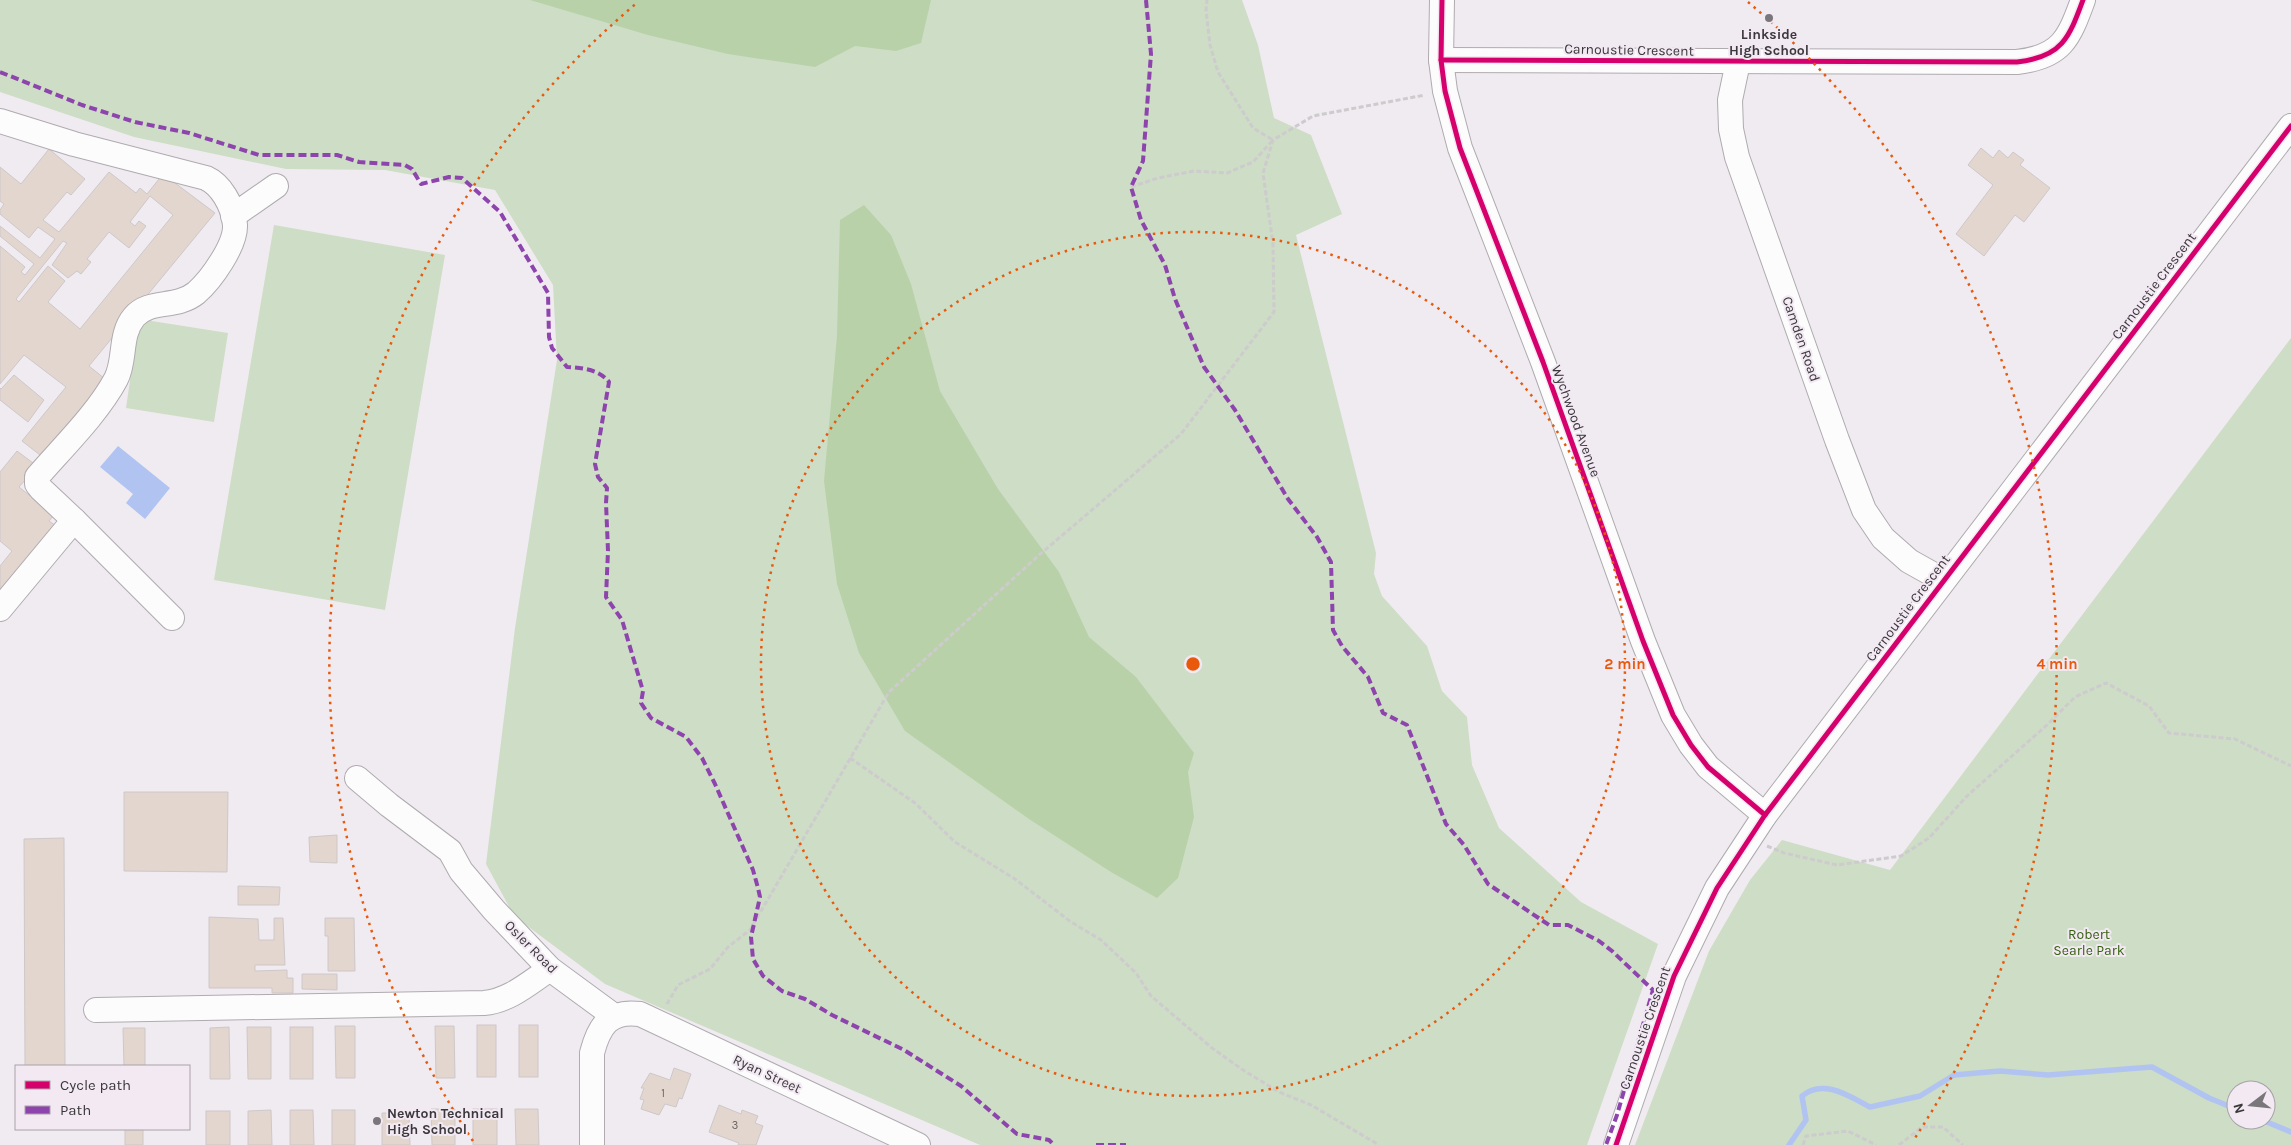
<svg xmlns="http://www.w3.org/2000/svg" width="2291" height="1145" font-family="Karla,sans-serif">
<rect width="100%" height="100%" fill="#f0ebf1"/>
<!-- green -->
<g fill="#ceddc5" fill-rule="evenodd">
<polygon points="0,0 1242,0 1258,45 1274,118 1311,135 1342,214 1296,235 1376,553 1374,574 1382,596 1427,646 1442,691 1467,717 1472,765 1499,828 1581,902 1658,944 1587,1145 980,1145 605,984 514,916 486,864 515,628 557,360 553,285 495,190 385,170 286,169 134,137 0,92"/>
<polygon points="274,225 445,255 385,610 214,580"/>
<polygon points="139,319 228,333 214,422 126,408"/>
<path d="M2291 338V1145H1635L1709 951 1750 880 1782 840 1890 870ZM2236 1090H2266V1120H2236Z"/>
</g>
<!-- forest -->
<g fill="#b9d1a9">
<polygon points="530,0 931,0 921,43 896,51 855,46 815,67 728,54 648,35"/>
<polygon points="864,205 891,235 911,284 940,391 998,489 1059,572 1089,637 1136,677 1194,753 1188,772 1194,817 1178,878 1157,898 1111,872 1029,819 905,731 859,653 837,584 824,481 837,336 840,220"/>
</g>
<!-- water -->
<polygon fill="#b1c4f1" points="118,446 170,488 145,519 126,503 133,494 100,467"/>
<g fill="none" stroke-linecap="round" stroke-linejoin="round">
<!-- stream -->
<g stroke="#b1c4f1" stroke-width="5.5">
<polyline points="2262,1120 2291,1132"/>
<path d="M1789 1145 1806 1120 1802 1096C1823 1078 1849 1096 1870 1107L1920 1096 1954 1075 2000 1071 2048 1075 2152 1067 2209 1098 2236 1109"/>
</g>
</g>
<!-- building -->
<g fill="#e3d6ce" stroke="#cdc8c9" fill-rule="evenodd">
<polygon points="1981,148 1993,158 1999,150 2008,158 2013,152 2024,160 2020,165 2050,188 2024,222 2015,215 1984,256 1956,234 1993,185 1968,165"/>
<path d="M49 149 85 179 71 195 67 192 43 220 59 232 109 172 136 193 140 188 147 194 163 174 215 213 89 366 110 383 19 487 54 515 49 521 59 528 0 601V566L12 551 0 541V472L17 451 33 463 40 455 22 441 66 387 24 355 0 384V246L25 267 21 272 25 275 34 264 0 236V226L40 258 55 239 38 227 29 238 0 214V210L4 204 0 201V167L21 184ZM150 196 173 215 80 329 48 302 65 281 48 266 19 302 16 299 63 241 67 243 52 265 68 278 77 271 81 274 91 262 87 259 109 232 129 248 146 226 139 221 135 226 130 222Z"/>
<polygon points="14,375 44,400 28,422 0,400 0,388 1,389"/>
<polygon points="124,792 228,792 227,872 124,871"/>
<polygon points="337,835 337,863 310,862 309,837"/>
<polygon points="64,838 65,1066 25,1066 24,839"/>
<polygon points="238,886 280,887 279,905 238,905"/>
<polygon points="209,917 258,919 259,940 274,940 274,918 283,918 285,965 255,965 255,971 287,970 287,978 293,978 293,993 272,993 272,988 209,988"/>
<polygon points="325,918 354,918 355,971 328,971 328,936 325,936"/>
<polygon points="302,974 337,974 337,990 302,989"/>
<rect x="477" y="1025" width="19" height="52"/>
<rect x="519" y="1025" width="19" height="52"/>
<polygon points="335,1026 355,1026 355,1078 336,1078"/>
<polygon points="435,1026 454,1026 455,1078 436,1078"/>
<polygon points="229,1027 230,1079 210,1079 210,1028"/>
<polygon points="247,1027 271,1027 271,1079 248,1079"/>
<rect x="290" y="1027" width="23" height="52"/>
<polygon points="123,1028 145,1028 145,1066 124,1066"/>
<polygon points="674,1068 691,1074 682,1099 679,1098 676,1107 665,1104 659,1115 641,1109 644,1100 640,1099 644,1088 641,1088 650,1073 670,1080"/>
<polygon points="719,1105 741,1114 742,1110 758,1116 755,1123 763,1126 756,1145 738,1145 739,1143 709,1132"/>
<polygon points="431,1109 455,1109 455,1145 432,1145"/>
<rect x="473" y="1109" width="24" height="36"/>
<polygon points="515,1109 538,1109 539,1145 516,1145"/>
<polygon points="271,1110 272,1145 248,1145 248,1111"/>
<polygon points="290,1110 313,1110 314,1145 290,1145"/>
<rect x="332" y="1110" width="23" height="35"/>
<rect x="206" y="1111" width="24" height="34"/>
<polygon points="382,1113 409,1113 410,1145 382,1145"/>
<rect x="125" y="1129" width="18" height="16"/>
</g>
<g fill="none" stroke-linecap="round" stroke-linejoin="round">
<!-- minor casing -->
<g stroke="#afabaf" stroke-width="26">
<g id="minor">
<polyline points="1442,0 1441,60 1445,91 1460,148 1543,362 1643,641 1673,715 1691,745 1708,767 1765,815"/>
<path d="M1441 60 2017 62C2062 57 2069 38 2083 0"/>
<polyline points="1738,62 1730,100 1731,129 1737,157 1837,440 1864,510 1883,538 1909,561 1943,580"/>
<path d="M0 121 74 144 206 178C215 182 220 188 225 196 230 204 234 215 235 225 236 245 211 280 196 293 176 309 149 299 134 317 119 335 126 360 116 379 98 413 62 448 37 477V484L41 489 74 520 172 618"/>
<polyline points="233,216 276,186"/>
<polyline points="0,609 74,520"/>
<polyline points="357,778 389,805 450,851 461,871 494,910 550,969 614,1016"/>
<path d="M96 1010 484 1003C509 1001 529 983 550 969"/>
<path d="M592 1145V1053C599 1026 609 1010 640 1014L918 1145"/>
<polyline points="1616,1145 1674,976 1717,888 1765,815 2291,126"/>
</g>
</g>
<!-- path -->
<g stroke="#cdcbcd" stroke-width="3" stroke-dasharray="5 2.5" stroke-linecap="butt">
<polyline points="1131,187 1158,178 1194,171 1227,173 1253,162 1273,140 1253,128 1218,72 1210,45 1206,10 1207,0"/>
<polyline points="850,758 915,803 955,842 1015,879 1071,922 1101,940 1136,973 1151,996 1212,1048 1243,1070 1279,1092 1311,1105 1379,1145"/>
<polyline points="1767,846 1784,853 1837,865 1901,856 1929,838 1967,796 2047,725 2075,697 2106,683 2149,706 2169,733 2235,739 2291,766"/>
<polyline points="667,1004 678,985 710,969 728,947 750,930 889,692 1038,556 1181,434 1274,312 1273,244 1263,173 1273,140 1313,116 1425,95"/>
<polyline points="1803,1145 1806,1136 1848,1131 1876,1145"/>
<polyline points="1899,1145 1922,1127 1943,1127 1963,1145"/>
</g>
<!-- minor -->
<use href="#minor" stroke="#fdfcfd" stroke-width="24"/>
<!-- quiet -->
<g stroke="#8e44ad" stroke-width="4" stroke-dasharray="8 4" stroke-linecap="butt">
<polyline points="1146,0 1151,54 1143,161 1131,187 1141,220 1165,265 1175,299 1204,367 1235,410 1288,499 1317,537 1331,562 1333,630 1342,646 1368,677 1383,713 1407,725 1446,824 1464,845 1488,884 1549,925 1568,925 1599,941 1612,951 1653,990 1617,1115 1606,1145"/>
<path d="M0 72 82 105 135 122 189 133 259 155H337L359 162 405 165 412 169 421 184 449 177 462 178 500 212 548 293 549 337 552 348 567 367C582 368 599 369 609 382L595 464 598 477 607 488 606 503 608 551 606 597 622 620 643 691 641 703 651 718 686 737 702 758 715 784 753 870 758 888 760 897 751 937 753 959 763 976 782 991 805 999 832 1015 904 1050 961 1086 1017 1134 1049 1140 1054 1145"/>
<polyline points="1096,1145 1126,1145"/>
</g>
<!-- cycleway casing -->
<g stroke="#f2e9f3" stroke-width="8">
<g id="cycleway">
<polyline points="1442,0 1441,60 1445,91 1460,148 1543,362 1643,641 1673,715 1691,745 1708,767 1765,815"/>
<path d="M1441 60 2017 62C2062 57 2069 38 2083 0"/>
<polyline points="1616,1145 1674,976 1717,888 1765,815 2291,126"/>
</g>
</g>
<!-- cycleway -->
<use href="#cycleway" stroke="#d6006c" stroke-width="5"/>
</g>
<!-- distance rings -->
<g fill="none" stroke="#e8590c" stroke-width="2.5" stroke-dasharray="2.5 5">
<circle cx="1193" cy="664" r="432"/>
<path d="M473 1141A864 864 0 0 1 638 2M1748 2A864 864 0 0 1 1913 1141"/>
</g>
<!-- markers -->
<g fill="#7a777b" stroke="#f2e9f3" stroke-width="2">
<circle cx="1769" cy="18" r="5"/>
<circle cx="377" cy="1121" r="5"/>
</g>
<g text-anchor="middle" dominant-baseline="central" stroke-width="4" stroke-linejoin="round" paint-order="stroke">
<!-- number labels -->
<g font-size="11" fill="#656060">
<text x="663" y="1093">1</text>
<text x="735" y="1125">3</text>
</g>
<!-- poi labels -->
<g font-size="14" font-weight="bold" fill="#3b383c" stroke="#f2e9f3">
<text x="1769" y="34">Linkside<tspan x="1769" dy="16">High School</tspan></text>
<text x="387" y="1113" text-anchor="start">Newton Technical<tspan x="387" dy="16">High School</tspan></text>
</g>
<!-- street labels -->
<g font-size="14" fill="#3b383c" stroke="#f2e9f3">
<text transform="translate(1629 50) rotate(1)">Carnoustie Crescent</text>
<text transform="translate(2154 286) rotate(-53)">Carnoustie Crescent</text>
<text transform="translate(1801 339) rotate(71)">Camden Road</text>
<text transform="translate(1576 421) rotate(70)">Wychwood Avenue</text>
<text transform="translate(1908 608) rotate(-53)">Carnoustie Crescent</text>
<text transform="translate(531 947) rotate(45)">Osler Road</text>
<text transform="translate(1645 1028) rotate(-71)">Carnoustie Crescent</text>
<text transform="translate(767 1074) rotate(25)">Ryan Street</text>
</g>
<!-- park labels -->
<g font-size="14" fill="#366110" stroke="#f2e9f3">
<text x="2089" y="934">Robert<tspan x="2089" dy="16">Searle Park</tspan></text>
</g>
</g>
<circle cx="1193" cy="664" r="8" fill="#e8590c" stroke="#f2e9f3" stroke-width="2.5"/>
<g font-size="15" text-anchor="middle" font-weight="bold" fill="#e8590c" stroke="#f2e9f3" stroke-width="4" stroke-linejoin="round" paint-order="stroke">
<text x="1625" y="669">2 min</text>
<text x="2057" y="669">4 min</text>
</g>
<!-- legend -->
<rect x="15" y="1065" width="175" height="65" fill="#f2e9f3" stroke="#a9a2aa"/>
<rect x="25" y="1081" width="25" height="8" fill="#d6006c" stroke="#a9a2aa"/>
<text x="60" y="1090" font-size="15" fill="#3b383c">Cycle path</text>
<rect x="25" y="1106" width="25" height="8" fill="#8e44ad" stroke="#a9a2aa"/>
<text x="60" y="1115" font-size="15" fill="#3b383c">Path</text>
<!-- north arrow -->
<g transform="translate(2251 1105) rotate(254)"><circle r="24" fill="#f2e9f3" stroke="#a9a2aa"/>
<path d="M0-4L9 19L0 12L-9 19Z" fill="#7a777b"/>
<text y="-8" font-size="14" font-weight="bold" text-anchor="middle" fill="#3b383c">N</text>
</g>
</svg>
